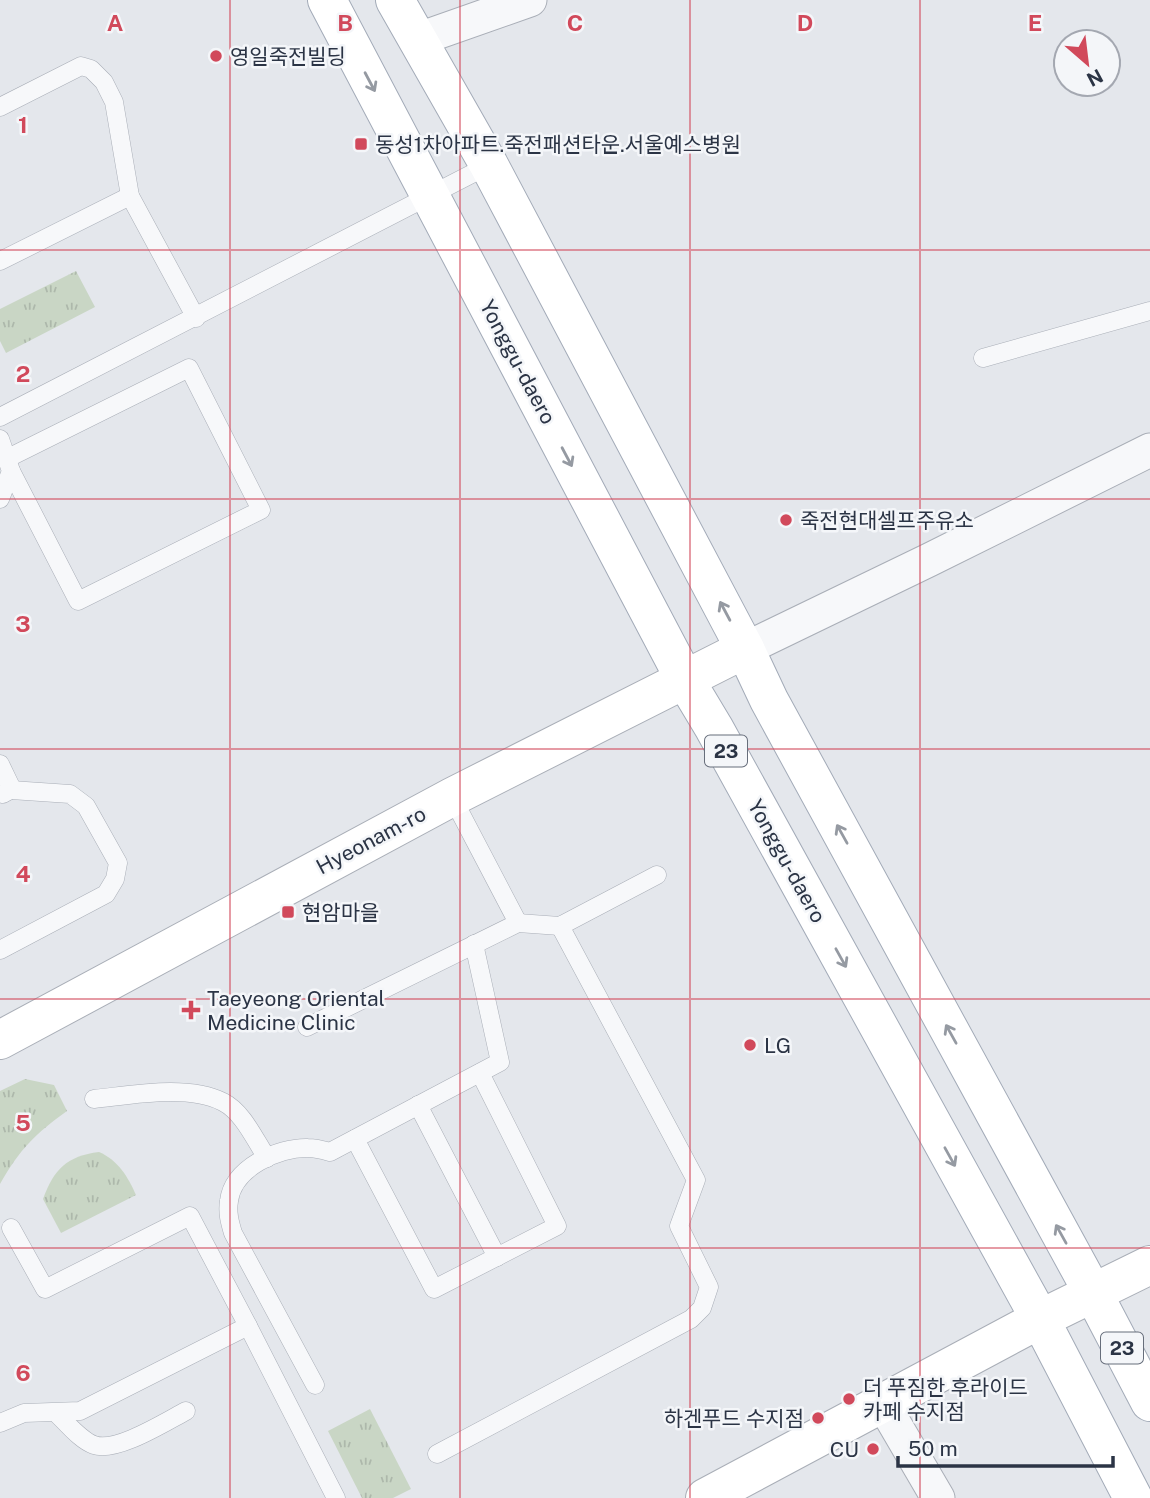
<svg xmlns="http://www.w3.org/2000/svg" width="1150" height="1498" font-family="'Public Sans','Noto Sans KR',sans-serif">
<defs>
<pattern id="grass-tufts" width="24" height="20" patternUnits="userSpaceOnUse" patternTransform="scale(1.75)"><rect width="24" height="20" fill="#c9d6c5"/><path d="M3 7l-1-3M5 7V3M7 7l1-3M15 17l-1-3M17 17v-4M19 17l1-3" fill="none" stroke="#adb8ab"/></pattern>
</defs>
<rect width="100%" height="100%" fill="#e4e7ec"/>
<!-- grass -->
<g fill="url(#grass-tufts)">
<polygon points="76,271 95,307 6,353 0,341 0,309"/>
<path d="M25 1079 54 1085 67 1111C35 1134 20 1149 0 1184V1091Z"/>
<path d="M99 1152C118 1160 128 1177 136 1195L61 1233 43 1199C54 1169 67 1156 99 1152Z"/>
<polygon points="370,1409 411,1489 393,1498 362,1498 328,1431"/>
</g>
<g fill="none" stroke-linecap="round" stroke-linejoin="round">
<!-- lane casing -->
<g stroke="#a9aeb7" stroke-width="19">
<g id="lane">
<polyline points="0,107 81,66 91,69 104,82 114,102 130,196 196,318"/>
<polyline points="0,261 130,196"/>
<polyline points="983,358 1150,311"/>
<polyline points="0,417 489,165"/>
<polyline points="0,439 11,471 0,499"/>
<polyline points="8,458 189,368 261,510 78,601 11,471"/>
<polyline points="0,764 12,789 3,794"/>
<polyline points="452,797 518,923"/>
<polyline points="0,950 106,894 115,879 118,863 86,806 70,794 11,790"/>
<polyline points="307,1027 518,923 560,926 657,875"/>
<path d="M94 1099C132 1095 188 1084 223 1102 243 1112 255 1140 267 1158"/>
<polyline points="418,1105 497,1257"/>
<polyline points="355,1139 434,1289 557,1226 480,1073"/>
<polyline points="248,1326 336,1498"/>
<path d="M315 1385 233 1233C230 1223 227 1213 229 1201 233 1168 278 1147 308 1148 315 1148 323 1150 330 1152L500 1062 474 944"/>
<path d="M56 1413C67 1423 80 1440 94 1445 116 1453 165 1422 186 1411"/>
<polyline points="0,1423 24,1413 80,1411 248,1326 190,1216 45,1289 11,1228"/>
<polyline points="437,1454 691,1319 702,1308 709,1287 679,1226 696,1180 560,926"/>
</g>
</g>
<!-- street casing -->
<g stroke="#a9aeb7" stroke-width="35">
<g id="street">
<polyline points="419,39 530,0"/>
<polyline points="745,649 929,560 1150,450"/>
<polyline points="883,1404 938,1498"/>
</g>
</g>
<!-- secondary casing -->
<g stroke="#a9aeb7" stroke-width="40">
<g id="secondary">
<polyline points="0,1040 452,797 745,649"/>
<polyline points="705,1498 1040,1319 1150,1265"/>
</g>
</g>
<!-- primary casing -->
<g stroke="#a3abb8" stroke-width="40">
<g id="primary">
<polyline points="327,0 684,678 714,728 1040,1319 1133,1498"/>
<polyline points="395,0 489,165 745,649 769,700 1093,1293 1150,1402"/>
</g>
</g>
<!-- lane -->
<use href="#lane" stroke="#f7f8fa" stroke-width="18"/>
<!-- street -->
<use href="#street" stroke="#f7f8fa" stroke-width="33"/>
<!-- secondary -->
<use href="#secondary" stroke="#fff" stroke-width="38"/>
<!-- primary -->
<use href="#primary" stroke="#fff" stroke-width="38"/>
</g>
<!-- one-way arrows -->
<defs><path id="oneway-shaft" d="M-6 0H5M1.5-3L5.5 0L1.5 3" fill="none" stroke-width="1.6" stroke-linecap="round" stroke-linejoin="round" transform="scale(1.75)"/></defs>
<g stroke="#959aa2">
<use href="#oneway-shaft" transform="translate(370 82) rotate(62)"/>
<use href="#oneway-shaft" transform="translate(567 457) rotate(62)"/>
<use href="#oneway-shaft" transform="translate(725 611) rotate(-118)"/>
<use href="#oneway-shaft" transform="translate(842 834) rotate(-119)"/>
<use href="#oneway-shaft" transform="translate(841 958) rotate(61)"/>
<use href="#oneway-shaft" transform="translate(951 1034) rotate(-119)"/>
<use href="#oneway-shaft" transform="translate(950 1157) rotate(61)"/>
<use href="#oneway-shaft" transform="translate(1061 1234) rotate(-119)"/>
</g>
<!-- grid -->
<path fill="none" stroke="#d1495b" stroke-width="2" stroke-opacity="0.55" d="M230 0V1498M460 0V1498M690 0V1498M920 0V1498M0 250H1150M0 499H1150M0 749H1150M0 999H1150M0 1248H1150"/>
<!-- markers -->
<g fill="#d1495b" stroke="#f4f6f9" stroke-width="2.5">
<circle cx="216" cy="56" r="7"/>
<rect x="354" y="137" width="14" height="14" rx="3.5"/>
<circle cx="786" cy="520" r="7"/>
<rect x="281" y="905" width="14" height="14" rx="3.5"/>
<path d="M187.5 999.5h7v7h7v7h-7v7h-7v-7h-7v-7h7z"/>
<circle cx="750" cy="1045" r="7"/>
<circle cx="849" cy="1399" r="7"/>
<circle cx="818" cy="1418" r="7"/>
<circle cx="873" cy="1449" r="7"/>
</g>
<g text-anchor="middle" dominant-baseline="central" stroke-width="5" stroke-linejoin="round" paint-order="stroke">
<!-- shield labels -->
<g fill="#f4f6f9" stroke="#676e7b" stroke-width="2">
<rect x="705" y="735.5" width="42" height="31" rx="5"/>
<rect x="1101" y="1332.5" width="42" height="31" rx="5"/>
</g>
<g font-size="19" font-weight="bold" fill="#2b3445">
<text x="726" y="751">23</text>
<text x="1122" y="1348">23</text>
</g>
<!-- poi labels -->
<g font-size="21" fill="#2b3445" stroke="#f4f6f9" text-anchor="start">
<text x="230" y="56">영일죽전빌딩</text>
<text x="375" y="144">동성1차아파트.죽전패션타운.서울예스병원</text>
<text x="800" y="520">죽전현대셀프주유소</text>
<text x="302" y="912">현암마을</text>
<text x="207" y="998">Taeyeong Oriental<tspan x="207" dy="24">Medicine Clinic</tspan></text>
<text x="764" y="1045">LG</text>
<text x="863" y="1387">더 푸짐한 후라이드<tspan x="863" dy="24">카페 수지점</tspan></text>
<text x="804" y="1418" text-anchor="end">하겐푸드 수지점</text>
<text x="859" y="1449" text-anchor="end">CU</text>
</g>
<!-- street labels -->
<g font-size="21" fill="#2b3445" stroke="#f4f6f9">
<text transform="translate(518 362) rotate(62)">Yonggu-daero</text>
<text transform="translate(371 840) rotate(-28)">Hyeonam-ro</text>
<text transform="translate(787 861) rotate(61)">Yonggu-daero</text>
</g>
</g>
<g font-size="23" text-anchor="middle" font-weight="bold" fill="#d1495b" stroke="#f4f6f9" stroke-width="5" stroke-linejoin="round" paint-order="stroke">
<text x="115" y="31">A</text>
<text x="345" y="31">B</text>
<text x="575" y="31">C</text>
<text x="805" y="31">D</text>
<text x="1035" y="31">E</text>
<text x="23" y="133">1</text>
<text x="23" y="382">2</text>
<text x="23" y="632">3</text>
<text x="23" y="882">4</text>
<text x="23" y="1131">5</text>
<text x="23" y="1381">6</text>
</g>
<!-- north arrow -->
<g transform="translate(1087 63) rotate(152)"><circle r="33" fill="#f4f6f9" stroke="#a4a8b1" stroke-width="2"/>
<path d="M0-5L12 26L0 18L-12 26Z" fill="#d1495b"/>
<text y="-10" font-size="19" font-weight="bold" text-anchor="middle" fill="#2b3445">N</text>
</g>
<!-- scale -->
<path d="M898 1456v10h215v-10" fill="none" stroke="#2b3445" stroke-width="3.5"/>
<text x="908" y="1456" font-size="21" fill="#2b3445" stroke="#f4f6f9" stroke-width="5" paint-order="stroke">50 m</text>
</svg>
